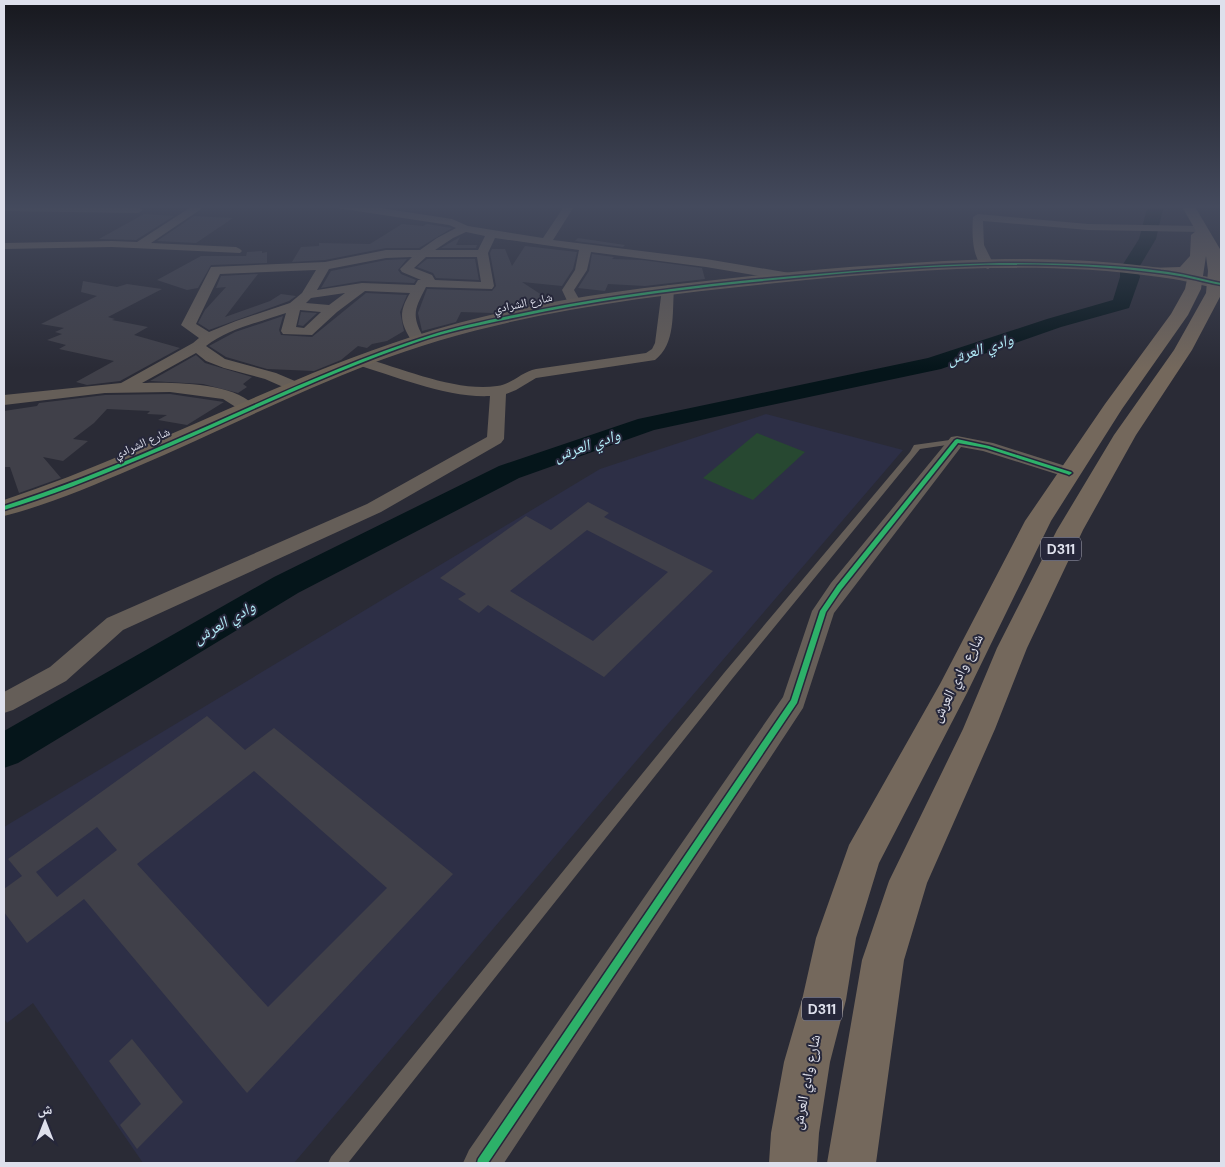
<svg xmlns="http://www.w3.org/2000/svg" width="1225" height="1167" font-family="'DM Sans','Noto Naskh Arabic',sans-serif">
<rect width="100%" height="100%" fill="#2a2b36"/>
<!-- built -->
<polygon fill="#2d2f46" points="766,414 903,450 619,781 294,1163 143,1163 33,1003 7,1023 4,1018 4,827 600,469"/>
<!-- green -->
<polygon fill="#274831" points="757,433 805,452 753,500 703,478"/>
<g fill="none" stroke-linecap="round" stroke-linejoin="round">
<!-- river -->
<polygon fill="#05151a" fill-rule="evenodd" points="1148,205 1164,205 1156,239 1138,269 1140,277 1129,308 1061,327 941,369 654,430 519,478 298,593 18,763 4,768 4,731 274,577 499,466 638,419 928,358 1047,319 1113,300 1120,277 1120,269 1139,239"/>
</g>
<!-- building -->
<g fill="#404049" fill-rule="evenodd">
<polygon points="144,214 174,216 136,240 99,239"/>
<polygon points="194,216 233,218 196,243 157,241"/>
<polygon points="402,224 423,226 427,224 452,228 419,248 386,248 325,260 292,262 301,247 319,246 319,243 370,244"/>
<polygon points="460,237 456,245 477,245 476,248 441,248"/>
<polygon points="578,238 625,245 623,247 575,241"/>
<polygon points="525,246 577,252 573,269 562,286 522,282 551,301 493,313 461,312 456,322 422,331 418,313 427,289 492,291 496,286 490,253 492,249 505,249 512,266"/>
<polygon points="262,251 262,253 267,252 267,263 211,265 198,288 187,290 157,280 201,256 246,256 247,252"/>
<polygon points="592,254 614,257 612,259 642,260 702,268 705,279 645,286 608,284 605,291 578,288 589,271"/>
<polygon points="407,259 398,270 401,274 416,280 414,283 362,281 321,288 331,271 386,260"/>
<polygon points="427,259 475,259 479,280 436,278 433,273 417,267"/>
<polygon points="258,274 225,317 270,301 281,294 296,296 289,301 209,330 198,323 205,310 226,287 216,288 221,276"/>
<polygon points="83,281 117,287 127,284 162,289 108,317 115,319 112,320 148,327 134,335 180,348 120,381 87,385 76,382 114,361 59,349 66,345 47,340 62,334 55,332 64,328 41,324 97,296 81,292"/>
<polygon points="366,293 407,295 400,312 404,331 387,341 372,344 367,348 358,346 341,360 314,371 267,369 226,357 209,346 235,332 283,316 279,330 281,335 312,337"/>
<polygon points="301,312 317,313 303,326 298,325"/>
<polygon points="196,355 205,363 252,377 243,384 247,387 238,393 203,384 150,381"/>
<polygon points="170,394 224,402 187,425 158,420 167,415 147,414 150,411 107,409 94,423 73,439 88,441 63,461 43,457 61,478 19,493 10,467 4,467 4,411 37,406 39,403 105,395"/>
<path d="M588 502 609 513 604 517 713 571 604 677 488 605 479 613 458 599 466 594 440 578 526 516 551 530ZM587 530 668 572 593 641 510 591Z"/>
<path d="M207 716 245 750 274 728 453 874 247 1093 84 899 27 943 4 912V889L22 876 8 859ZM254 771 387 888 268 1007 137 864ZM97 827 117 850 57 897 36 872Z"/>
<polygon points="132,1039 183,1102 137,1149 120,1125 141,1104 109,1061"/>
</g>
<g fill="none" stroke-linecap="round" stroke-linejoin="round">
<!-- lane -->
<polygon fill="#655e58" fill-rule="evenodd" points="957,439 961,441 960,443 920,449 732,679 348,1163 328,1163 331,1157 724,673 910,452 914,445"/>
<!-- street -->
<g fill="#655e58" fill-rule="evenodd">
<polygon points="4,205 138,207 143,210 138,213 4,211"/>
<polygon points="194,205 207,205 151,243 236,247 240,249 242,251 240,253 112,247 4,249 4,243 112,241 137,242"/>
<path d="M332 205H361L452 219 468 226 543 238 565 205H575L553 240 706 259 790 273 796 277 790 281 706 267 591 252 587 270 574 290 582 304 575 308 570 307 562 290 575 270 579 250 495 238 488 253 494 286 492 289 426 287C414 310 411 316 425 340L423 343H413C400 323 398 313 410 293L365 291 337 312 312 335 283 334 281 331 286 313C260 322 228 329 206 346L225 359 276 373 302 384 304 387 302 390H290L265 379 224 368 206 361 196 353 142 383C171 382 238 382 256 408L254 411H242L223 399 170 392 105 393 4 405V395L121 383 193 343 199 338 181 325 211 267 325 262 386 250H420L437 238 456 228 449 225 337 208ZM466 232 485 236 478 250H435L453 238ZM412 257 400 269 402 272 421 280H418L415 285 362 283 317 290 329 269 386 258ZM426 257H477L481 282 435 280 432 275 414 268ZM316 270 302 293 290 303 236 321 209 332 196 324 220 274ZM345 293 329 305 306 303 311 298ZM300 310 321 312 304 328 296 327Z"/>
<path d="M978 214 1088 224 1201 226 1207 229 1201 232 1088 230 983 221 984 245 994 265 988 269C971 264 972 231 973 217Z"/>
<path d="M668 285 674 289C672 313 676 344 655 360L536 378 516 390 506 394 504 439 501 443 381 512 123 630 66 681 13 710 4 713V692L50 667 107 618 367 504 487 437 490 396C446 398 395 376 354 364L352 361 354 358H364C404 369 456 392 497 386 511 385 521 372 536 369L646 353 652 349 655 343 662 289Z"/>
<polygon points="957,436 993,443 1075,469 1078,473 1075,477 1069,478 983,451 961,447 834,613 803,708 504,1163 463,1163 469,1150 783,697 812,611 831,583 951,437"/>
</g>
<!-- secondary -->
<path fill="#6b6156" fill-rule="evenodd" d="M1005 259C1078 259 1150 262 1221 280V286L1215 288C1197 284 1178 279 1159 277 1033 259 903 271 776 283 638 297 500 314 370 364 290 395 213 434 134 468 92 486 48 505 4 516V500C143 454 272 382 411 337 512 304 618 290 724 279 817 269 911 261 1005 259Z"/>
<!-- primary -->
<path fill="#74685c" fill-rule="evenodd" d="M1181 205H1194L1220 249 1221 295 1192 350 1136 435 1083 530 1027 648 995 729 927 883 904 960 876 1163H827L862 960 889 881 963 729 997 648 1057 530 1114 435 1174 350 1206 293 1208 271 1206 256 1201 289 1188 315 1122 409 1051 521 967 693 879 863 856 938 846 1000 830 1062 819 1133 817 1163H769L771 1133 784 1062 802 1000 816 938 849 845 940 684 1025 521 1105 404 1171 314 1185 289 1188 275C1175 278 1162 277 1149 274L1147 271 1149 268 1180 267 1190 256 1191 235 1196 231Z"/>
<!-- cycleway casing -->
<g stroke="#26273a" stroke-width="3">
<g id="cycleway">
<path d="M999 263C1053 263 1107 264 1161 271 1181 273 1201 279 1221 283V285C1201 281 1180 275 1159 273 1021 255 881 269 743 283 667 291 592 301 518 317 485 324 452 330 420 341 324 374 233 420 140 459 95 478 50 496 4 510V506C56 489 108 469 159 447 248 409 336 365 428 336 456 327 485 321 514 315 589 299 664 289 740 281 826 273 913 265 999 263Z"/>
<polygon points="957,439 989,446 1071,472 1072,473 1069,475 1067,474 986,448 958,443 841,590 826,612 797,703 488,1163 477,1163 478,1159 791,700 820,611 837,586 955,440"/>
</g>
</g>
<!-- cycleway -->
<use href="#cycleway" fill="#2db169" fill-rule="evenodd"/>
</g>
<!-- sky -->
<linearGradient id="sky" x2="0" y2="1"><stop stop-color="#17181e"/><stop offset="0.56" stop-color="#444a5d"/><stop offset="1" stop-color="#444a5d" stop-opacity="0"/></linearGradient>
<rect width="1225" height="369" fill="url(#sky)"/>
<g text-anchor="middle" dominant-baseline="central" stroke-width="4" stroke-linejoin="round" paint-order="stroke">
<!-- far-street labels -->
<g font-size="12" fill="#dee0ec" stroke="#26273a">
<text transform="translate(523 303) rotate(-12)">شارع الشرادي</text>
<text transform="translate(142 443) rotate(-24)">شارع الشرادي</text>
</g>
<!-- shield labels -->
<g fill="#26273a" stroke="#a7a8b7" stroke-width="1">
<rect x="1041" y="537.5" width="40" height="23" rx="4"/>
<rect x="802" y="997.5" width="40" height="23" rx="4"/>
</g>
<g font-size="14" font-weight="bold" fill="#dee0ec">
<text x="1061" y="549">D311</text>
<text x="822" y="1009">D311</text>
</g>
<!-- street labels -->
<g font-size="15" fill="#dee0ec" stroke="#26273a">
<text transform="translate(957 678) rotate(-63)">شارع وادي العرش</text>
<text transform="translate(806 1082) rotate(-79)">شارع وادي العرش</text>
</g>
<!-- water labels -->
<g font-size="16" font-style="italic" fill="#b2ecf8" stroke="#26273a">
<text transform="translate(980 349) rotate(-18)">وادي العرش</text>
<text transform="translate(587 445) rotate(-19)">وادي العرش</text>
<text transform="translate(224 622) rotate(-30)">وادي العرش</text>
</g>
</g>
<!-- border -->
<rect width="1225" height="1167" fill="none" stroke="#dee0ec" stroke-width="10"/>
<!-- north arrow -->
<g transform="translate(45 1122)" stroke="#26273a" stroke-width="4" paint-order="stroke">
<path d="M0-4L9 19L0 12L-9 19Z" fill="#dee0ec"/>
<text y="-8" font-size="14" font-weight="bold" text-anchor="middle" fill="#dee0ec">ش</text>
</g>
</svg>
